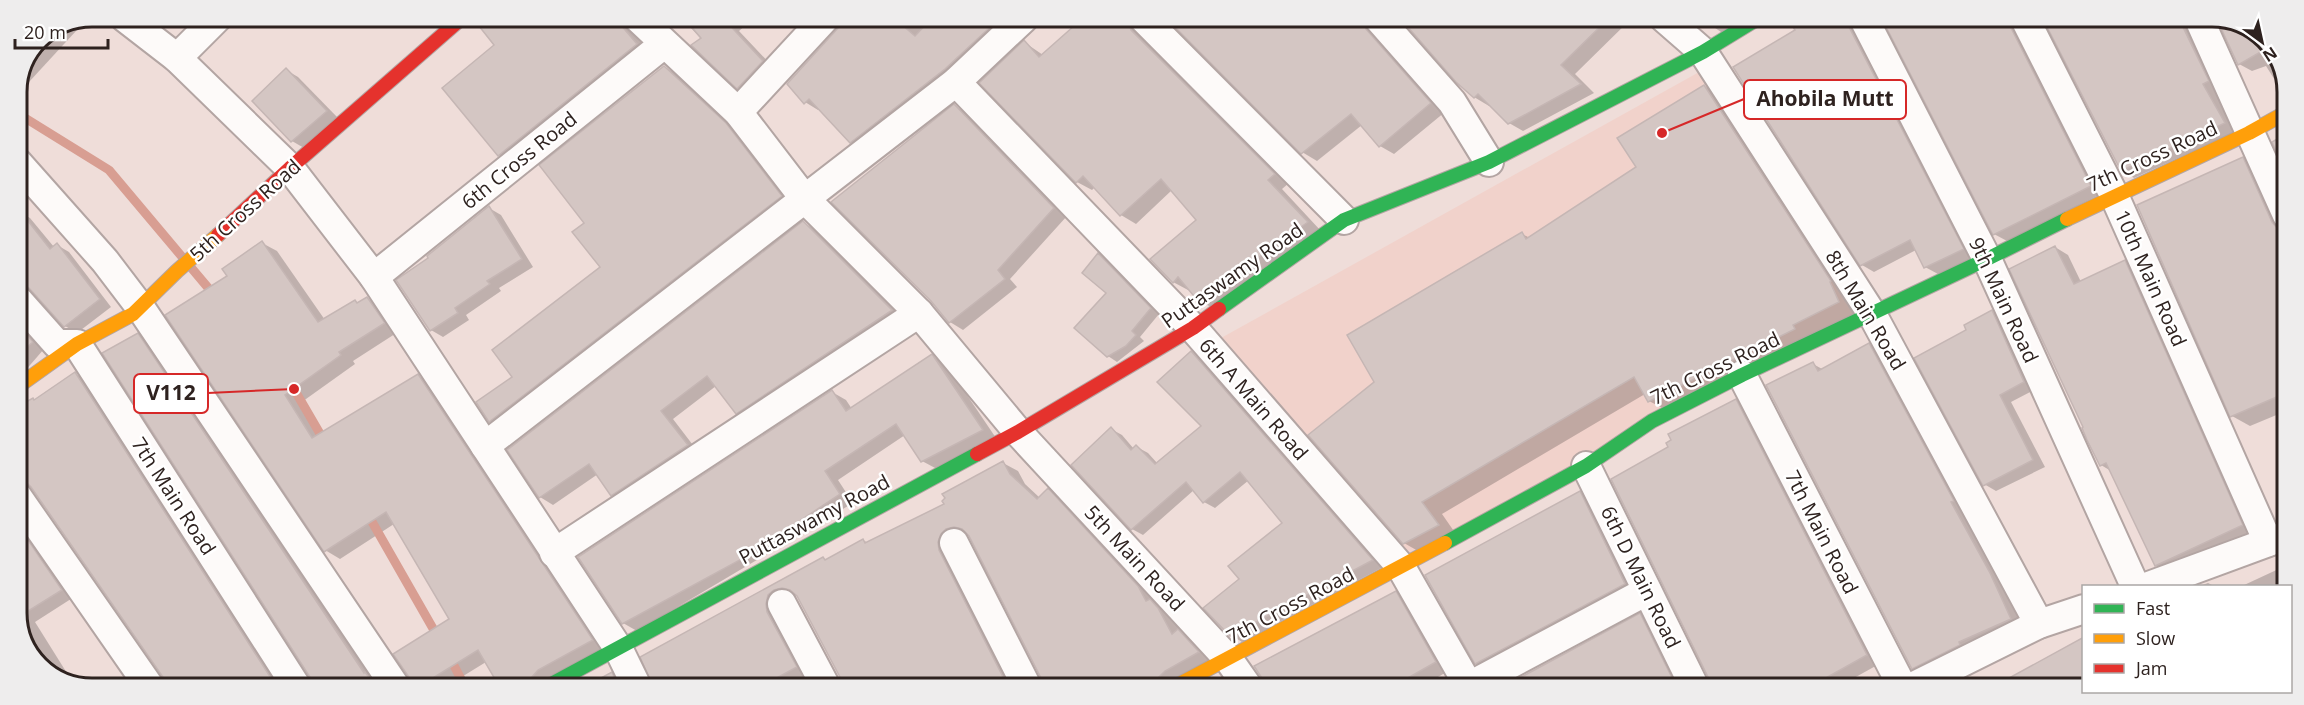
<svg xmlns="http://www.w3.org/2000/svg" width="2304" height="705" font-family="'Open Sans',sans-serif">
<rect width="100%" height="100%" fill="#efddd9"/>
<!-- built -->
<polygon fill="#f1d2cb" points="1701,71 1856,313 1404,559 1212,343"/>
<!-- shadow -->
<g fill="#0003">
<polygon points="482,17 620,17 649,52 511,163 499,155 496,45 480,26"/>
<polygon points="681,17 755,17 739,31 775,69 751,95 738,87 701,39"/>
<polygon points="794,17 824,17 811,29"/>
<polygon points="843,17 1020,18 864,149 851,142 819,108 818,110 805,102"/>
<polygon points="88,18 17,95 39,38"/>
<polygon points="1085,18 1144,18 1289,183 1282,189 1321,231 1214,309 1199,300 1189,289 1188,290 1173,282 1198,220 1172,190 1136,224 1121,215 1095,187 1092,190 1077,182 982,83 1024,42 1043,55"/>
<polygon points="1168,18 1379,18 1445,112 1394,154 1380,146 1362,125 1317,161 1302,152"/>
<polygon points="1402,18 1632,18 1575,74 1594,93 1523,131 1509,123 1490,104 1489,106 1474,97"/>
<polygon points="1702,19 1738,19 1724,34"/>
<polygon points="1800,19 1862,19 1975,257 1938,274 1925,267 1916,250 1874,272 1862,265 1797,30 1791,24"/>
<polygon points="1884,19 2023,19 2103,193 2007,241 1994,234"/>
<polygon points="2045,19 2197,19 2221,88 2215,91 2237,131 2134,178 2122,170"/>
<polygon points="2219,19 2232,19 2269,43 2287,87 2287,95 2283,93 2266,66 2252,71 2239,64"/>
<polygon points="665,67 678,75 739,132 794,204 503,429 490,421 514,377 602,268 586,224"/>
<polygon points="286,70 298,77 338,118 304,148 292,141"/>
<polygon points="1704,86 1725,98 1859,313 1670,412 1649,401 1645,394 1442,514 1458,537 1425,555 1404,543 1376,382 1522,234 1530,238 1638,168"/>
<polygon points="955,106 968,114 1067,216 1010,279 1017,287 963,330 950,322"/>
<polygon points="2243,158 2261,169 2287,226 2286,411 2250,426 2232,416"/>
<polygon points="489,208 501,215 533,267 499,288 501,291 466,315 469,320 443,337 431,330 430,258"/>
<polygon points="18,211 30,218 54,247 57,245 69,252 111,307 77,333 65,326 32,289 26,289 17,296"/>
<polygon points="804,223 816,230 904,318 750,420 737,413 716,386 673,419 699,453 625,502 612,495 598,474 553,505 540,497 509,450"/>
<polygon points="262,243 277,251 325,320 355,301 359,304 367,298 382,307 398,332 353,361 355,364 299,404 319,436 418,376 433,384 606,648 546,686 500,686 486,662 447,686 413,686 451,619 394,524 340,559 325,550 229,277"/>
<polygon points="2055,247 2068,255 2081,282 2125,261 2138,269 2255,533 2169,573 2156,565 2111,471 2101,465"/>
<polygon points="1098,255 1107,260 1159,314 1140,337 1144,341 1117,362 1108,356 1109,293"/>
<polygon points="1992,312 2004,319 2036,389 2011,402 2045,467 1996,491 1984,484 1968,331"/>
<polygon points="17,318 44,349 17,380"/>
<polygon points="137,335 151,342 382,686 314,686 311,676"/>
<polygon points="1869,345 1881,352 2001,581 2022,626 1925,675 1913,668 1813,364 1824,370"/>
<polygon points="1191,353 1202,360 1383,567 1242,642 1231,635 1284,523 1249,480 1215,508 1204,502 1194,490 1143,535 1132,529 1111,429 1122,435 1134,449 1137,447 1148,453 1158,464 1204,426"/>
<polygon points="932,356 946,364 996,438 937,469 922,461 905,435 838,480 853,503 637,631 623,623 832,392 846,400 852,409"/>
<polygon points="75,374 88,381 284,686 167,686 164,676 17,461 17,409 33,400 35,401"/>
<polygon points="1736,401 1750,409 1881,663 1836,688 1713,688 1670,448"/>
<polygon points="1003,463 1018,471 1025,484 1040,498 1048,490 1062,499 1153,596 1157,605 1173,618 1181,633 1193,639 1213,661 1172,687 1045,687 1043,680 970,534 961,536 1018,687 844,687 842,679 798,595 789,597 816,687 655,687 642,657 863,540 868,543 946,505"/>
<polygon points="1580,492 1597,503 1642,594 1494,673 1476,663"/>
<polygon points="17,518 74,597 35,622 75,686 35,662 17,618"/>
<polygon points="2285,566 2285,586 2242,586"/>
<polygon points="2208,583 2214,586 2200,586"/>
<polygon points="1396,593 1410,601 1450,670 1419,688 1265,687 1266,685"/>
<polygon points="1640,615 1654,623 1686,688 1504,688"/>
<polygon points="2084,640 2084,688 1995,688 2077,642"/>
<polygon points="612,674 626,683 628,687 589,686"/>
<polygon points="1224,683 1231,687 1217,687"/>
</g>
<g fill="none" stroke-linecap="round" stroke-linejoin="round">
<!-- stream -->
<g stroke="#d89e92" stroke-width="9">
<polyline points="17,113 109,170 215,296"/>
<polyline points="286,379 294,389 326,444"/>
<polyline points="367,513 439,639"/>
<polyline points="449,656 461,679 462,686"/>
</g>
</g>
<!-- building -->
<g fill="#d4c6c3" stroke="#c5b6b4" stroke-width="1.5">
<polygon points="481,17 614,17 637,44 498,156 442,88 494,45 479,26"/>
<polygon points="683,17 722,17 763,61 737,89 691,45 701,38"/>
<polygon points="842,17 894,18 915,36 932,18 1000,18 945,69 850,143 809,99 804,104 787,84 838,28"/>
<polygon points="1083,18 1127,18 1131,30 1275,174 1268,180 1308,222 1198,301 1178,277 1173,283 1150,259 1196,220 1161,179 1120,216 1083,176 1076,183 979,83 1024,40 1039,57"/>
<polygon points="1166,18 1362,18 1366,29 1431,103 1379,147 1351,114 1301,154"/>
<polygon points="1400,18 1609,18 1561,65 1581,84 1508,124 1478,94 1474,98 1456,82"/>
<polygon points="1788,19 1848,19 1849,27 1964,249 1924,268 1910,240 1860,266 1733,67 1795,30"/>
<polygon points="1882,19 2009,19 2010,26 2091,186 1993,235"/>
<polygon points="2043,19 2179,19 2209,81 2203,84 2225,123 2121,171"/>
<polygon points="2235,21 2269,43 2271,46 2238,65 2221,28"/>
<polygon points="664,66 726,123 782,196 489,422 476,402 512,377 492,350 600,267 572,232 584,223 539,165"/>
<polygon points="286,68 327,111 291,142 252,101"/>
<polygon points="1704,85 1831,281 1830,282 1839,302 1793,325 1795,329 1648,402 1634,377 1422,502 1439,525 1403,544 1308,435 1374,382 1347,335 1522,232 1526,239 1636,167 1617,138"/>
<polygon points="954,104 1054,208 998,270 1005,279 949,323 931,301 831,202"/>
<polygon points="2287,133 2287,175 2272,142"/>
<polygon points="2243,157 2272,222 2278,229 2287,231 2286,393 2230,417 2137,205"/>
<polygon points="489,206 522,259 487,281 490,284 455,308 458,313 430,331 396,280 428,258 427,256"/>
<polygon points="17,207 50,249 57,243 100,299 64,327 29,288 23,284 17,283"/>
<polygon points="803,221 892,310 736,414 707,376 661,411 688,445 611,496 589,464 539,498 507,450"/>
<polygon points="262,241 318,322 355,300 357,303 367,297 385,323 339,352 341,355 285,395 312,438 418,374 593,640 538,670 532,677 529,686 499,686 478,650 420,686 411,686 409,677 393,654 449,619 386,512 324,552 165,315 227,276 222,269"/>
<polygon points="2055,246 2074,284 2125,260 2243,525 2155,566 2106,463 2100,466 2087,440 2082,428 2083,427 2009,269"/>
<polygon points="1098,253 1151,308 1132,331 1136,335 1126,346 1107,357 1074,328 1106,293 1082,273"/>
<polygon points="1992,310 2024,382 2000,395 2033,460 1983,486 1914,358 1966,330 1964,325"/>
<polygon points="17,323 33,342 17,355"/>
<polygon points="138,333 364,673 365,672 375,686 312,686 310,677 102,353"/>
<polygon points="1869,343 1954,501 1951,502 1990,573 2011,619 1959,642 1960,645 1912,669 1766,385 1813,362 1818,371"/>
<polygon points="1191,351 1373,560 1230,636 1203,608 1239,579 1228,566 1282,523 1240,472 1203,503 1186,482 1131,530 1071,465 1111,427 1131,450 1136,445 1155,464 1201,426 1157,382"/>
<polygon points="932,354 983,430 921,462 896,424 825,471 840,494 801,520 804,525 622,624 578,557 832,390 846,411"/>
<polygon points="75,372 276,686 165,686 163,677 31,487 25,481 17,480 17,407 33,398 34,400"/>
<polygon points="1736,399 1867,655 1808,688 1711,688 1710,681 1611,479 1668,447 1666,443 1671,440 1668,434"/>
<polygon points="1003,461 1010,474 1037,499 1048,488 1138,586 1146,601 1150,599 1158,608 1172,634 1178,629 1199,652 1165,671 1158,678 1155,687 1043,687 1042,680 969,536 962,529 954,527 946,529 941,534 938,542 939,550 1008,687 842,687 841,679 797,596 790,590 782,588 774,590 768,595 766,604 767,612 797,667 760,687 653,687 640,657 823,557 825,560 863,539 865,543 944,504 942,501 945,498 942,494"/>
<polygon points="1580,491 1625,584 1475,664 1425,575"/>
<polygon points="17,524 62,590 17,618"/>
<polygon points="1396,591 1436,662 1392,687 1264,687 1262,678 1254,666"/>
<polygon points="1640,613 1677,688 1501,688"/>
<polygon points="2084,637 2084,688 1991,688"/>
<polygon points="612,672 618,687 586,686"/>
</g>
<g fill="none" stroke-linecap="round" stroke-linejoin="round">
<!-- street casing -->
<g stroke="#b3a5a3" stroke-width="32">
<g id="street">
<polyline points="124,17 177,58 290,168 374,277 618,648 637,687"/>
<polyline points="637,17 738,112 804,198 919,313 1018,432 1229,660 1248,687"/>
<polyline points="1143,18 1344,220"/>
<polyline points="1378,18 1452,102 1489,162"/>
<polyline points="1664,18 1703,52 1872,314 2039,624"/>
<polyline points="1864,19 1987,259 2135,586"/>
<polyline points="2025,19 2114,195 2268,542"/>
<polyline points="2199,19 2287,215"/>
<polyline points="177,58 218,17"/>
<polyline points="956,82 1193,328 1401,567 1470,688"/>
<polyline points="738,112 826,17"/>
<polyline points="17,162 105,261 140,307 395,686"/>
<polyline points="374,277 664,44"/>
<polyline points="17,299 57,344 77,344 296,686"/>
<polyline points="1742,375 1903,688"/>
<polyline points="485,446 956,82 1024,18"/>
<polyline points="1586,466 1695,688"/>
<polyline points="17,496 149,686"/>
<polyline points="954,543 1027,687"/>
<polyline points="554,553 919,313"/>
<polyline points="2149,586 2285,536"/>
<polyline points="782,604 826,687"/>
<polyline points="1469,686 1647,591"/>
<polyline points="1910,688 2039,624 2084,609"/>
</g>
</g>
<!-- fast casing -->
<g stroke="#b3a5a3" stroke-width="16">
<g id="fast">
<polyline points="1219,309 1344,220 1489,162 1703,52 1757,19"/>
<polyline points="1445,543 1586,466 1652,421 1742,375 1987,259 2067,219"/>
<polyline points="548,686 977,454"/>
</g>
</g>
<!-- slow casing -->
<g stroke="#b3a5a3" stroke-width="16">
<g id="slow">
<polyline points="2067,219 2249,133 2287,112"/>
<polyline points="17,387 77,344 133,314 177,271 218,235"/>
<polyline points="1174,687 1445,543"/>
</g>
</g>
<!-- jam casing -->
<g stroke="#b3a5a3" stroke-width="16">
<g id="jam">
<polyline points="218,235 290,168 463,17"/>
<polyline points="977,454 1018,432 1193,328 1219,309"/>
</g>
</g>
<!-- street -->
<use href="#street" stroke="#fdfaf9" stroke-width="28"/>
<!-- fast -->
<use href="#fast" stroke="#30b455" stroke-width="14"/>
<!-- slow -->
<use href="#slow" stroke="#ff9f0a" stroke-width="14"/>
<!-- jam -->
<use href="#jam" stroke="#e5322d" stroke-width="14"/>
</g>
<g text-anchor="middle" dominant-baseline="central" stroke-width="5" stroke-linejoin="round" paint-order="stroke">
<!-- street labels -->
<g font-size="20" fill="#2e221f" stroke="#fff">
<text transform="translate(2152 156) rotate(-25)">7th Cross Road</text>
<text transform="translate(519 160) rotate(-39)">6th Cross Road</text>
<text transform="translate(245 210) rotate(-42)">5th Cross Road</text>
<text transform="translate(1232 275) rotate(-35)">Puttaswamy Road</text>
<text transform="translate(2151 278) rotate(66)">10th Main Road</text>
<text transform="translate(2004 300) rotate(65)">9th Main Road</text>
<text transform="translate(1866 310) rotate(59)">8th Main Road</text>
<text transform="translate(1715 368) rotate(-26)">7th Cross Road</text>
<text transform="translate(1254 399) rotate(49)">6th A Main Road</text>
<text transform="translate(174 496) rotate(57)">7th Main Road</text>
<text transform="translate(814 519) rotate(-28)">Puttaswamy Road</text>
<text transform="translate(1822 532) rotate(63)">7th Main Road</text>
<text transform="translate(1135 558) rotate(47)">5th Main Road</text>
<text transform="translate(1641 577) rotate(64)">6th D Main Road</text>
<text transform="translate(1290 605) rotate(-28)">7th Cross Road</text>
</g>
</g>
<!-- crop -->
<path d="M0 0H2304V705H0ZM92 27H2212A65 65 0 0 1 2277 92V613A65 65 0 0 1 2212 678H92A65 65 0 0 1 27 613V92A65 65 0 0 1 92 27Z" fill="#eeeded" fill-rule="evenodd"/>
<path fill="none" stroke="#2e221f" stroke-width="3" d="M92 27H2212A65 65 0 0 1 2277 92V613A65 65 0 0 1 2212 678H92A65 65 0 0 1 27 613V92A65 65 0 0 1 92 27Z"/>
<!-- callouts -->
<path fill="none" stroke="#d62828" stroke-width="2" d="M1662 133L1744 99M294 389L208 393"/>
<g fill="#d62828" stroke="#fff" stroke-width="2">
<circle cx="1662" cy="133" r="6"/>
<circle cx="294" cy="389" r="6"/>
</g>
<g fill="#fff" stroke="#d62828" stroke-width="2">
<rect x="1744" y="80" width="162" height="39" rx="6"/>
<rect x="134" y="374" width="74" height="39" rx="6"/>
</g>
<g font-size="21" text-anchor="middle" font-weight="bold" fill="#2e221f">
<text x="1825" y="106">Ahobila Mutt</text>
<text x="171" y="400">V112</text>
</g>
<!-- legend -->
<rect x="2082" y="585" width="210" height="108" fill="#ffffff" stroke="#aba7a5" stroke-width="1.5"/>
<rect x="2094" y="604" width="30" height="9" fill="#30b455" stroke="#aba7a5" stroke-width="1.5"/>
<text x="2136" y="615" font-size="18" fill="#2e221f">Fast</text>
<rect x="2094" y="634" width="30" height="9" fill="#ff9f0a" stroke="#aba7a5" stroke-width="1.5"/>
<text x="2136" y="645" font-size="18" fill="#2e221f">Slow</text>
<rect x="2094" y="664" width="30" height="9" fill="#e5322d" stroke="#aba7a5" stroke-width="1.5"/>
<text x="2136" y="675" font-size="18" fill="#2e221f">Jam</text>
<!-- north arrow -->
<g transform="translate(2262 42) rotate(147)" stroke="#ffffff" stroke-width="4.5" paint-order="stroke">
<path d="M0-4.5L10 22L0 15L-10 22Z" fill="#2e221f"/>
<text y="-9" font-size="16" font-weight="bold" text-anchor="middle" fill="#2e221f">N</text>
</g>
<!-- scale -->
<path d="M15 39v9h93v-9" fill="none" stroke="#2e221f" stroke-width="3"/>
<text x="24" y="39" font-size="18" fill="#2e221f" stroke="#ffffff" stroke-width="4.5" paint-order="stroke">20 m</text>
</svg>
